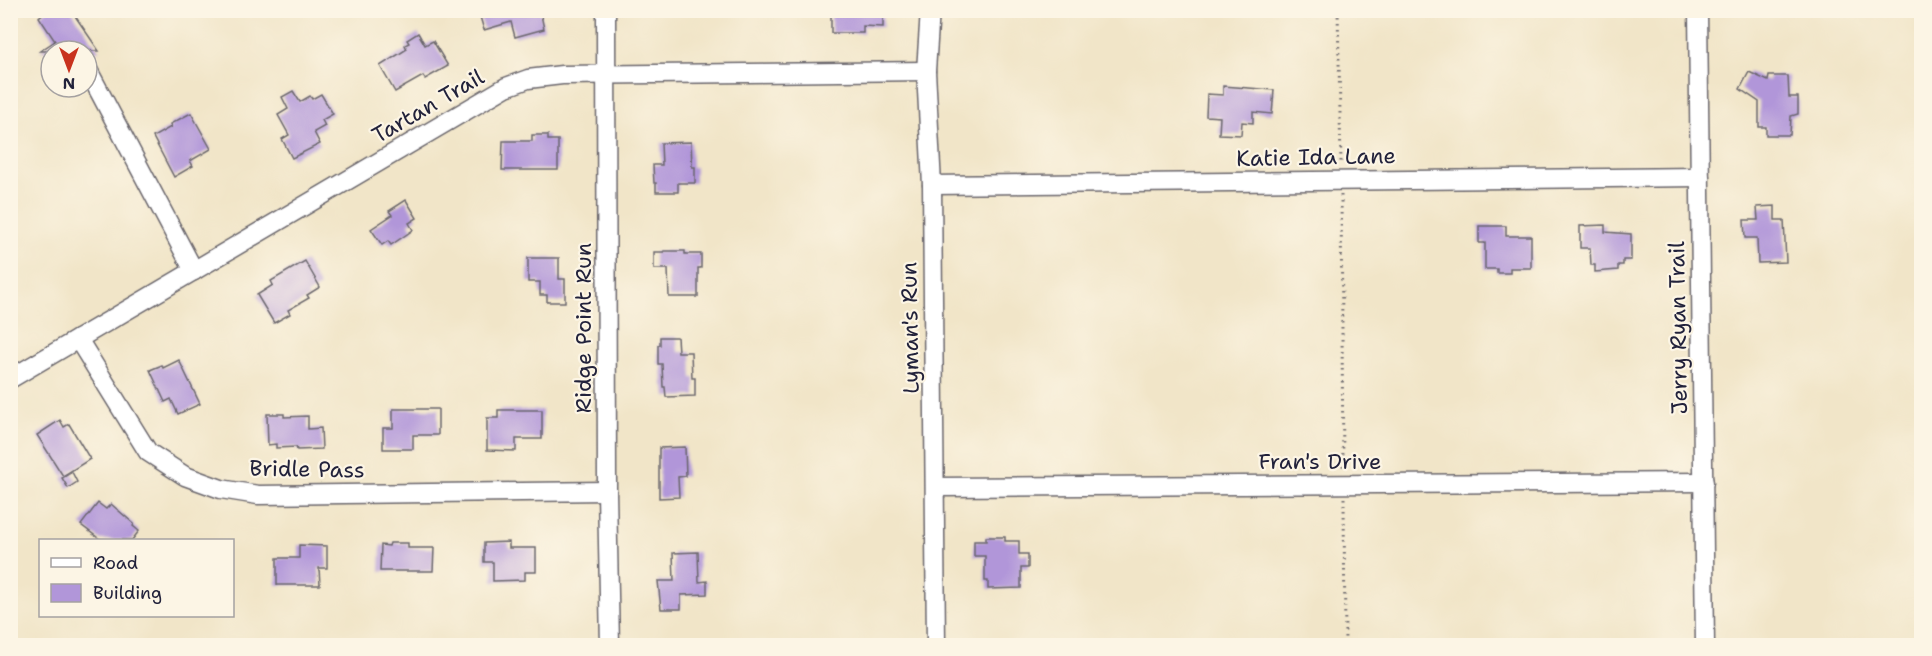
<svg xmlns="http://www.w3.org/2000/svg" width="1932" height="656" font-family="'Shantell Sans',sans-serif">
<rect width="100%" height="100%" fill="#fcf5e5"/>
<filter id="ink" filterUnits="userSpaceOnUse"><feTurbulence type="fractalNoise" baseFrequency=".0167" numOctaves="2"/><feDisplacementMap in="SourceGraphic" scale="12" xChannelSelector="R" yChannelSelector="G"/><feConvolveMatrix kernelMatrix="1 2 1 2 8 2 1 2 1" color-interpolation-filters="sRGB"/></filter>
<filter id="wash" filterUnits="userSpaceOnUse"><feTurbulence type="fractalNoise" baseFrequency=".008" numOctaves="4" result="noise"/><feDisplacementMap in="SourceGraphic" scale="24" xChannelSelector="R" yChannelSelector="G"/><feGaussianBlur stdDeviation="1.35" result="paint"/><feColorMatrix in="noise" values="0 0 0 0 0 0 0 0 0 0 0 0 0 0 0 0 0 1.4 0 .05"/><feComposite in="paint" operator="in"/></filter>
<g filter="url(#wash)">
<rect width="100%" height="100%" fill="#f1e5c8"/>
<g id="blocks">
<!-- building -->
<g fill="#b196d9">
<polygon points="47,10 71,10 99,51 40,51 55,41 39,17"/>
<polygon points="478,10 540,10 544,29 515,37 511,22 484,30"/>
<polygon points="831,10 883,10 883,27 863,26 863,33 831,33"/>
<polygon points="418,33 425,45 433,41 448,66 425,79 423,76 395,92 380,66 407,49 405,45 409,43 407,40"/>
<polygon points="1749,72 1768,81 1769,76 1788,76 1789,97 1798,97 1798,114 1791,116 1790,135 1766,135 1766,127 1759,127 1759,102 1740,89"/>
<polygon points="1223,86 1274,90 1272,114 1253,112 1253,123 1242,122 1241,135 1219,134 1220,117 1206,116 1207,94 1223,95"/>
<polygon points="293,91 300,102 310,96 312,99 321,94 333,114 322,120 325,126 314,132 320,144 292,158 282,139 289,135 278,115 288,109 282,97"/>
<polygon points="191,113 211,149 190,161 193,166 174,177 153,137 171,127 170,124"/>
<polygon points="532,135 548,135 548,140 558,140 558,170 502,170 503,141 532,141"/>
<polygon points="691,142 692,167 695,167 695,183 678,183 678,192 656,192 656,183 654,183 653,165 662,165 661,143"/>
<polygon points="406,200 417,218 409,223 413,230 391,245 388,241 382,245 371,229 392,215 389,211"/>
<polygon points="1775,206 1775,220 1784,220 1786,262 1758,263 1757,238 1745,238 1744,220 1758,220 1757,207"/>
<polygon points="1605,225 1605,232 1631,234 1631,260 1623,260 1623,265 1618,265 1618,270 1595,272 1595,265 1591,265 1590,248 1580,248 1580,226"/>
<polygon points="1479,226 1506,226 1506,236 1531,236 1531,268 1510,268 1510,273 1497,273 1497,269 1485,269 1485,243 1479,243"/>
<polygon points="664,251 685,251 685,254 701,254 701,268 698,268 698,297 669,297 668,269 654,269 654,252 664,252"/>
<polygon points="528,258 559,258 559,279 565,279 565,302 547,302 547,295 540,295 540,282 528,282"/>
<polygon points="305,261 320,287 307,295 309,298 288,310 290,314 274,323 257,295 273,285 271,281"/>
<polygon points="660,337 677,337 678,352 691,352 692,378 695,378 695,396 666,397 665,387 663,387 662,364 658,364 658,345 660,345"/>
<polygon points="179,360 200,404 178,414 171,399 165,402 150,370 162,365 163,368"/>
<polygon points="393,409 438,409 438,435 413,435 413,449 383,449 383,428 393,428"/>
<polygon points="498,410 542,410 542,439 516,439 516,451 487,450 487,418 498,418"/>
<polygon points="267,414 284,414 284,417 308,416 308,429 321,428 322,449 297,450 296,447 276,448 276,444 268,445"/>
<polygon points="60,420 64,427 69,424 90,459 63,476 37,435"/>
<polygon points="685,447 686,476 678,477 679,497 659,498 659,448"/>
<polygon points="72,472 77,482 68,488 62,478"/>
<polygon points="98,503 106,509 111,504 134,524 133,526 139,531 132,540 101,540 81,525"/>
<polygon points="986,537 1005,537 1005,541 1019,541 1019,554 1028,554 1028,568 1021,568 1021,588 988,589 988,581 985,581 985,556 974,556 974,541 986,541"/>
<polygon points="509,542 509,548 536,548 536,572 525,572 525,580 493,581 493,562 484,562 484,543"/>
<polygon points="390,543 408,543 408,548 434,548 433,571 380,571 381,545 389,546"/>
<polygon points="299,545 327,546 327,568 319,568 320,585 277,585 277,558 299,558"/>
<polygon points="698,552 699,582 707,581 707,594 681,595 681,609 661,609 658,581 674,581 673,553"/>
</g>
</g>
</g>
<g filter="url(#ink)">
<use href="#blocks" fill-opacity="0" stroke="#6a666c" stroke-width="1.5"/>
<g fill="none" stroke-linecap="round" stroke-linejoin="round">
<!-- minor casing -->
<g stroke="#6a666c" stroke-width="21">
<g id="minor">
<polyline points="606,10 607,491 610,646"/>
<polyline points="930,10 926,71 932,185 936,646"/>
<polyline points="1698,10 1705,646"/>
<polyline points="89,72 194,271"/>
<polyline points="932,185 1700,177"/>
<polyline points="78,339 148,452 185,476 221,489 258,495 607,491"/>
<polyline points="10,379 506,87 528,79 562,75 926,71"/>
<polyline points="936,487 1704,482"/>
</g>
</g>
<!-- path -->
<g stroke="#6a666c" stroke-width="3" stroke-dasharray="1.5 4.5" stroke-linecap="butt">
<polyline points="1338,10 1341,165"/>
<polyline points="1341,195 1343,468"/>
<polyline points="1344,498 1345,646"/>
</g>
<!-- minor -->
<use href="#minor" stroke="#fff" stroke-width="18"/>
</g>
</g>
<g text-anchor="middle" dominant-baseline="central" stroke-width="4.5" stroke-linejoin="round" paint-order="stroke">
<!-- street labels -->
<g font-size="22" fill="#22223b" stroke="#fcf5e5">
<text transform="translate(428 106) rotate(-30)">Tartan Trail</text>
<text transform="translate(1316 157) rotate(-1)">Katie Ida Lane</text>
<text transform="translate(583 328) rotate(-90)">Ridge Point Run</text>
<text transform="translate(910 328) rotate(-91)">Lyman's Run</text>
<text transform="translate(1678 328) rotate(-91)">Jerry Ryan Trail</text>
<text x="1320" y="461">Fran's Drive</text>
<text transform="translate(307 469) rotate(1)">Bridle Pass</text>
</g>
</g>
<!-- margin -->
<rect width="1932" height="656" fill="none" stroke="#fcf5e5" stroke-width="36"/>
<!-- legend -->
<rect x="39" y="539" width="195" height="78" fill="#fcf5e5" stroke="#a5a1a1" stroke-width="1.5"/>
<rect x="51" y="558" width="30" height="9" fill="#ffffff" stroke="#a5a1a1" stroke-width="1.5"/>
<text x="93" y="569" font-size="18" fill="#22223b">Road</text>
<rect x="51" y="584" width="30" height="18" fill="#b196d9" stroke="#a5a1a1" stroke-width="1.5"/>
<text x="93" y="599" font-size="18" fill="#22223b">Building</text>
<!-- north arrow -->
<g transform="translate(69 69) rotate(180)"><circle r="28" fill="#fcf5e5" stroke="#a5a1a1" stroke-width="1.5"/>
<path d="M0-4.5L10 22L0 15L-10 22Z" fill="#c8321e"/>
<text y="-9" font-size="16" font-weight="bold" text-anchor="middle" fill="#22223b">N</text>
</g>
</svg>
